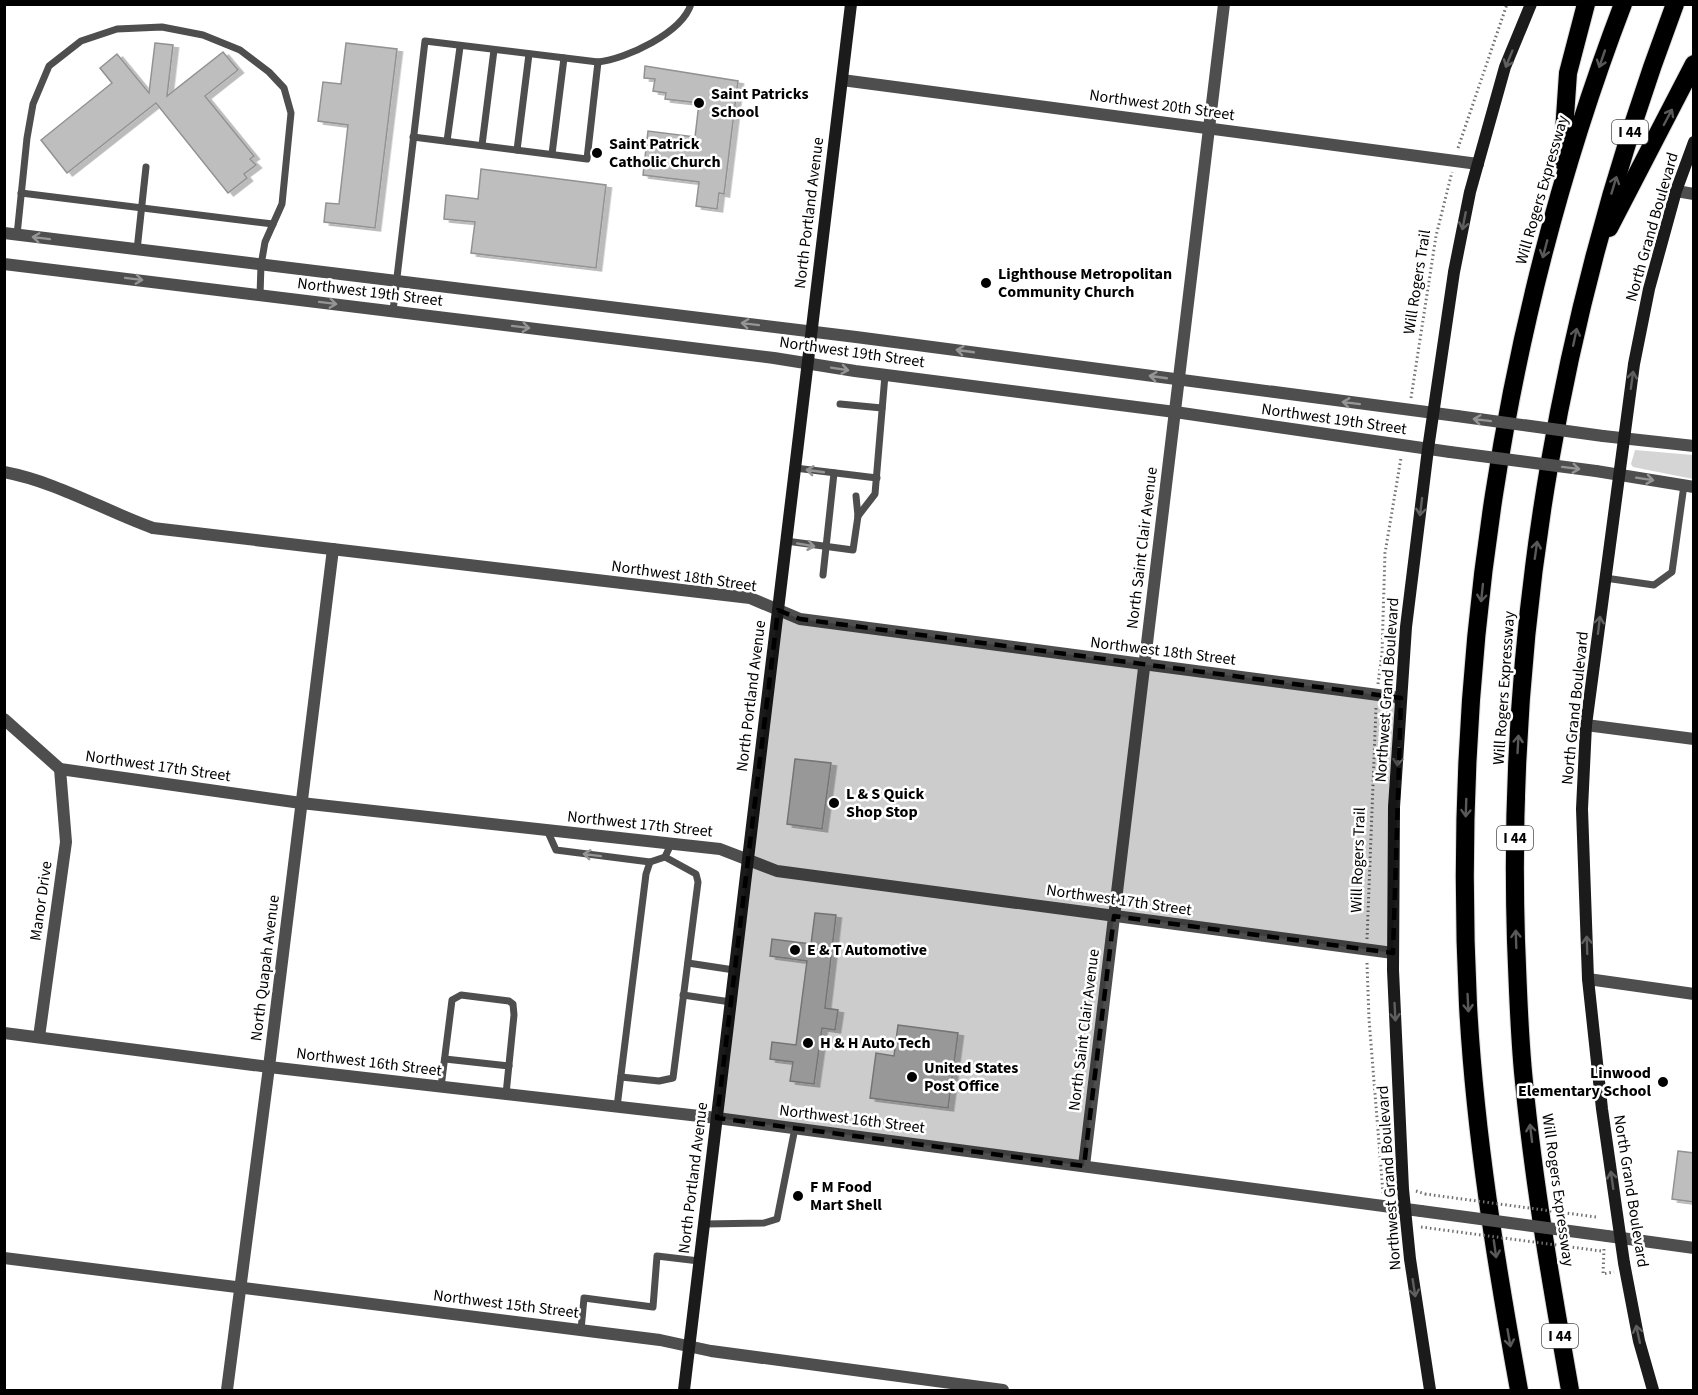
<svg xmlns="http://www.w3.org/2000/svg" width="1698" height="1395" font-family="'Source Sans 3',sans-serif">
<defs>
<filter id="shadow"><feDropShadow dx="5.5" dy="3" stdDeviation="0" flood-color="#0004"/></filter>
</defs>
<rect width="100%" height="100%" fill="#fff"/>
<!-- green -->
<polygon fill="#d5d5d5" points="1635,450 1693,455 1693,479 1633,467 1631,464"/>
<!-- building -->
<g fill="#bebebe" stroke="#929292" stroke-width="1.5" filter="url(#shadow)">
<polygon points="155,43 173,45 167,96 223,52 238,70 205,96 254,156 250,159 256,165 244,174 247,178 228,193 156,103 67,173 41,140 112,83 100,68 117,54 149,93"/>
<polygon points="346,43 397,49 375,228 324,222 326,203 339,204 348,125 318,121 323,82 341,84"/>
<polygon points="645,66 738,81 724,194 719,193 717,209 696,206 699,182 643,175 648,131 695,137 699,103 665,99 666,93 653,91 655,79 644,78"/>
<polygon points="481,169 606,185 596,268 471,253 475,222 444,219 446,195 478,199"/>
<polygon points="795,759 831,763 822,829 787,824"/>
<polygon points="815,913 836,915 825,1008 838,1010 835,1030 822,1028 814,1084 790,1081 793,1062 770,1059 772,1042 796,1045 807,961 770,956 772,939 811,944"/>
<polygon points="898,1025 958,1033 948,1108 870,1098 876,1053 894,1056"/>
<polygon points="1678,1151 1694,1153 1694,1202 1672,1199"/>
</g>
<g fill="none" stroke-linecap="round" stroke-linejoin="round">
<!-- motorway casing -->
<g stroke="#dbdbdb" stroke-width="20">
<g id="motorway">
<polyline points="1562,161 1568,73 1586,4"/>
<polyline points="1609,228 1694,64"/>
<path d="M1519 1390C1496 1263 1475 1134 1468 1005 1451 666 1502 321 1623 4"/>
<path d="M1570 1390C1552 1288 1534 1186 1524 1082 1519 1035 1518 988 1516 941 1506 620 1562 304 1675 4"/>
</g>
</g>
<!-- path -->
<g stroke="#707070" stroke-width="3" stroke-dasharray="1.5 3" stroke-linecap="butt">
<polyline points="1458,148 1507,4"/>
<polyline points="1411,398 1436,236 1452,172"/>
<polyline points="1378,684 1382,653 1385,553 1401,458"/>
<polyline points="1367,939 1376,708"/>
<polyline points="1367,963 1369,1019 1383,1193"/>
<polyline points="1416,1191 1425,1194"/>
<polyline points="1604,1249 1603,1274 1614,1272"/>
</g>
<!-- service -->
<g stroke="#4e4e4e" stroke-width="7">
<polyline points="413,137 587,159 598,62"/>
<polyline points="447,141 460,47"/>
<polyline points="482,145 494,50"/>
<polyline points="517,150 529,54"/>
<polyline points="552,154 564,58"/>
<polyline points="21,193 273,224"/>
<polyline points="17,235 27,138 33,104 49,66 81,41 117,29 162,27 203,35 240,50 269,72 284,88 291,113 282,204 265,242 261,265 260,295"/>
<polyline points="137,250 146,167"/>
<path d="M393 311 425 41 598 62C626 59 682 33 691 4"/>
<polyline points="840,404 882,408"/>
<polyline points="795,468 877,478"/>
<polyline points="858,516 875,494 885,375"/>
<polyline points="786,541 853,550 858,516 856,496"/>
<polyline points="823,575 834,473"/>
<polyline points="1605,578 1654,585 1672,572 1684,485"/>
<polyline points="547,830 556,850 650,862"/>
<polyline points="688,963 734,970"/>
<polyline points="683,995 731,1002"/>
<polyline points="445,1059 509,1066"/>
<polyline points="621,1077 659,1081 673,1078 698,882 696,874 665,857"/>
<polyline points="441,1087 452,1000 461,995 509,1001 513,1004 514,1015 506,1094"/>
<polyline points="617,1107 646,874 650,862 665,857 671,844"/>
<polyline points="704,1224 764,1223 777,1219 795,1128"/>
<polyline points="581,1330 584,1298 653,1307 657,1256 699,1261"/>
</g>
<!-- minor -->
<g stroke="#4e4e4e" stroke-width="12">
<polyline points="842,80 1478,164"/>
<polyline points="1676,191 1694,194"/>
<path d="M4 472C57 482 103 510 153 528L750 598 800 619 1401 698"/>
<polyline points="4,719 60,769 301,803 720,849 777,871 1393,953"/>
<polyline points="1586,725 1694,739"/>
<polyline points="1588,979 1694,994"/>
<polyline points="39,1037 66,842 60,769"/>
<polyline points="1084,1166 1224,4"/>
<polyline points="4,1258 660,1340 711,1351 1003,1390"/>
<polyline points="227,1390 269,1067 333,549"/>
</g>
<!-- tertiary -->
<g stroke="#4e4e4e" stroke-width="12">
<polyline points="4,233 856,337 1457,416"/>
<polyline points="4,264 774,358 855,371 1175,412 1450,452"/>
<polyline points="1603,436 1694,446"/>
<polyline points="1596,471 1694,487"/>
<polyline points="4,1033 269,1067 717,1118 1421,1211"/>
<polyline points="1607,1236 1694,1248"/>
</g>
<!-- secondary -->
<g stroke="#1b1b1b" stroke-width="12">
<polyline points="684,1390 851,4"/>
<polyline points="1430,1390 1410,1259 1403,1189 1393,970 1394,807 1406,627 1428,449 1454,272 1470,192 1505,67 1531,4"/>
<polyline points="1653,1390 1639,1341 1624,1263 1602,1109 1588,979 1582,809 1586,725 1634,364 1649,289 1676,191 1694,142"/>
</g>
<!-- motorway -->
<use href="#motorway" stroke="#000" stroke-width="18"/>
<!-- path-bridge -->
<g stroke="#707070" stroke-width="3" stroke-dasharray="1.5 3" stroke-linecap="butt">
<polyline points="1425,1194 1596,1217"/>
<polyline points="1421,1227 1601,1251"/>
</g>
<!-- tertiary-bridge -->
<g stroke="#4e4e4e" stroke-width="12">
<polyline points="1457,416 1603,436"/>
<polyline points="1450,452 1596,471"/>
<polyline points="1421,1211 1607,1236"/>
</g>
</g>
<!-- one-way arrows -->
<defs><path id="oneway-shaft" d="M-6 0H5M1.5-3L5.5 0L1.5 3" fill="none" stroke-width="1.6" stroke-linecap="round" stroke-linejoin="round" transform="scale(1.5)"/></defs>
<g stroke="#5f5f5f">
<use href="#oneway-shaft" transform="translate(1509 59) rotate(112)"/>
<use href="#oneway-shaft" transform="translate(1464 221) rotate(101)"/>
<use href="#oneway-shaft" transform="translate(1632 380) rotate(-82)"/>
<use href="#oneway-shaft" transform="translate(1421 507) rotate(97)"/>
<use href="#oneway-shaft" transform="translate(1599 625) rotate(-83)"/>
<use href="#oneway-shaft" transform="translate(1398 757) rotate(94)"/>
<use href="#oneway-shaft" transform="translate(1587 945) rotate(-92)"/>
<use href="#oneway-shaft" transform="translate(1395 1012) rotate(87)"/>
<use href="#oneway-shaft" transform="translate(1612 1180) rotate(-98)"/>
<use href="#oneway-shaft" transform="translate(1414 1288) rotate(81)"/>
<use href="#oneway-shaft" transform="translate(1638 1334) rotate(-102)"/>
</g>
<g stroke="#595959">
<use href="#oneway-shaft" transform="translate(1602 59) rotate(109)"/>
<use href="#oneway-shaft" transform="translate(1668 117) rotate(-62)"/>
<use href="#oneway-shaft" transform="translate(1614 185) rotate(-73)"/>
<use href="#oneway-shaft" transform="translate(1545 249) rotate(105)"/>
<use href="#oneway-shaft" transform="translate(1575 337) rotate(-78)"/>
<use href="#oneway-shaft" transform="translate(1536 550) rotate(-82)"/>
<use href="#oneway-shaft" transform="translate(1482 593) rotate(96)"/>
<use href="#oneway-shaft" transform="translate(1518 744) rotate(-87)"/>
<use href="#oneway-shaft" transform="translate(1466 808) rotate(92)"/>
<use href="#oneway-shaft" transform="translate(1516 939) rotate(-92)"/>
<use href="#oneway-shaft" transform="translate(1468 1003) rotate(87)"/>
<use href="#oneway-shaft" transform="translate(1531 1133) rotate(-97)"/>
<use href="#oneway-shaft" transform="translate(1495 1249) rotate(82)"/>
<use href="#oneway-shaft" transform="translate(1509 1338) rotate(80)"/>
</g>
<g stroke="#959595">
<use href="#oneway-shaft" transform="translate(41 238) rotate(-173)"/>
<use href="#oneway-shaft" transform="translate(134 279) rotate(7)"/>
<use href="#oneway-shaft" transform="translate(328 303) rotate(7)"/>
<use href="#oneway-shaft" transform="translate(750 324) rotate(-173)"/>
<use href="#oneway-shaft" transform="translate(521 327) rotate(7)"/>
<use href="#oneway-shaft" transform="translate(965 351) rotate(-172)"/>
<use href="#oneway-shaft" transform="translate(840 369) rotate(9)"/>
<use href="#oneway-shaft" transform="translate(1158 377) rotate(-172)"/>
<use href="#oneway-shaft" transform="translate(1351 403) rotate(-173)"/>
<use href="#oneway-shaft" transform="translate(1482 420) rotate(-173)"/>
<use href="#oneway-shaft" transform="translate(1571 468) rotate(7)"/>
<use href="#oneway-shaft" transform="translate(815 471) rotate(-172)"/>
<use href="#oneway-shaft" transform="translate(1645 479) rotate(9)"/>
<use href="#oneway-shaft" transform="translate(806 545) rotate(10)"/>
<use href="#oneway-shaft" transform="translate(592 855) rotate(-173)"/>
</g>
<!-- marked area -->
<path fill="#000" fill-opacity="0.2" stroke="#000" stroke-width="4.5" stroke-dasharray="12 8" stroke-linejoin="round" d="M778 610 800 619 1401 698 1393 953 1114 916 1084 1166 717 1118Z"/>
<!-- markers -->
<g fill="#000" stroke="#fff" stroke-width="2">
<circle cx="699" cy="103" r="6"/>
<circle cx="597" cy="153" r="6"/>
<circle cx="986" cy="283" r="6"/>
<circle cx="834" cy="803" r="6"/>
<circle cx="795" cy="950" r="6"/>
<circle cx="808" cy="1043" r="6"/>
<circle cx="912" cy="1077" r="6"/>
<circle cx="1663" cy="1082" r="6"/>
<circle cx="798" cy="1196" r="6"/>
</g>
<g text-anchor="middle" dominant-baseline="central" stroke-width="5" stroke-linejoin="round" paint-order="stroke">
<!-- shield labels -->
<g fill="#fff" stroke="#4c4c4c" stroke-width="1.5">
<rect x="1612" y="120" width="36" height="24" rx="4.5"/>
<rect x="1497" y="826" width="36" height="24" rx="4.5"/>
<rect x="1542" y="1324" width="36" height="24" rx="4.5"/>
</g>
<g font-size="15" font-weight="bold" fill="#000">
<text x="1630" y="132">I 44</text>
<text x="1515" y="838">I 44</text>
<text x="1560" y="1336">I 44</text>
</g>
<!-- poi labels -->
<g font-size="16" font-weight="bold" fill="#000" stroke="#fff" text-anchor="start">
<text x="711" y="94">Saint Patricks<tspan x="711" dy="18">School</tspan></text>
<text x="609" y="144">Saint Patrick<tspan x="609" dy="18">Catholic Church</tspan></text>
<text x="998" y="274">Lighthouse Metropolitan<tspan x="998" dy="18">Community Church</tspan></text>
<text x="846" y="794">L &amp; S Quick<tspan x="846" dy="18">Shop Stop</tspan></text>
<text x="807" y="950">E &amp; T Automotive</text>
<text x="820" y="1043">H &amp; H Auto Tech</text>
<text x="924" y="1068">United States<tspan x="924" dy="18">Post Office</tspan></text>
<text x="1651" y="1073" text-anchor="end">Linwood<tspan x="1651" dy="18">Elementary School</tspan></text>
<text x="810" y="1187">F M Food<tspan x="810" dy="18">Mart Shell</tspan></text>
</g>
<!-- street labels -->
<g font-size="16" fill="#000" stroke="#fff">
<text transform="translate(1162 105) rotate(8)">Northwest 20th Street</text>
<text transform="translate(1542 190) rotate(-74)">Will Rogers Expressway</text>
<text transform="translate(809 213) rotate(-83)">North Portland Avenue</text>
<text transform="translate(1652 227) rotate(-74)">North Grand Boulevard</text>
<text transform="translate(1417 282) rotate(-81)">Will Rogers Trail</text>
<text transform="translate(370 292) rotate(7)">Northwest 19th Street</text>
<text transform="translate(852 352) rotate(8)">Northwest 19th Street</text>
<text transform="translate(1334 419) rotate(8)">Northwest 19th Street</text>
<text transform="translate(1142 548) rotate(-83)">North Saint Clair Avenue</text>
<text transform="translate(684 576) rotate(8)">Northwest 18th Street</text>
<text transform="translate(1163 651) rotate(7)">Northwest 18th Street</text>
<text transform="translate(1504 688) rotate(-86)">Will Rogers Expressway</text>
<text transform="translate(1387 690) rotate(-86)">Northwest Grand Boulevard</text>
<text transform="translate(751 696) rotate(-83)">North Portland Avenue</text>
<text transform="translate(1575 708) rotate(-84)">North Grand Boulevard</text>
<text transform="translate(158 766) rotate(8)">Northwest 17th Street</text>
<text transform="translate(640 824) rotate(6)">Northwest 17th Street</text>
<text transform="translate(1358 860) rotate(-88)">Will Rogers Trail</text>
<text transform="translate(1119 900) rotate(8)">Northwest 17th Street</text>
<text transform="translate(41 901) rotate(-82)">Manor Drive</text>
<text transform="translate(265 968) rotate(-83)">North Quapah Avenue</text>
<text transform="translate(1084 1030) rotate(-83)">North Saint Clair Avenue</text>
<text transform="translate(369 1062) rotate(7)">Northwest 16th Street</text>
<text transform="translate(852 1119) rotate(7)">Northwest 16th Street</text>
<text transform="translate(693 1178) rotate(-83)">North Portland Avenue</text>
<text transform="translate(1389 1178) rotate(-94)">Northwest Grand Boulevard</text>
<text transform="translate(1558 1190) rotate(82)">Will Rogers Expressway</text>
<text transform="translate(1631 1191) rotate(81)">North Grand Boulevard</text>
<text transform="translate(506 1304) rotate(7)">Northwest 15th Street</text>
</g>
</g>
<!-- border -->
<rect width="1698" height="1395" fill="none" stroke="#000000" stroke-width="12"/>
</svg>
